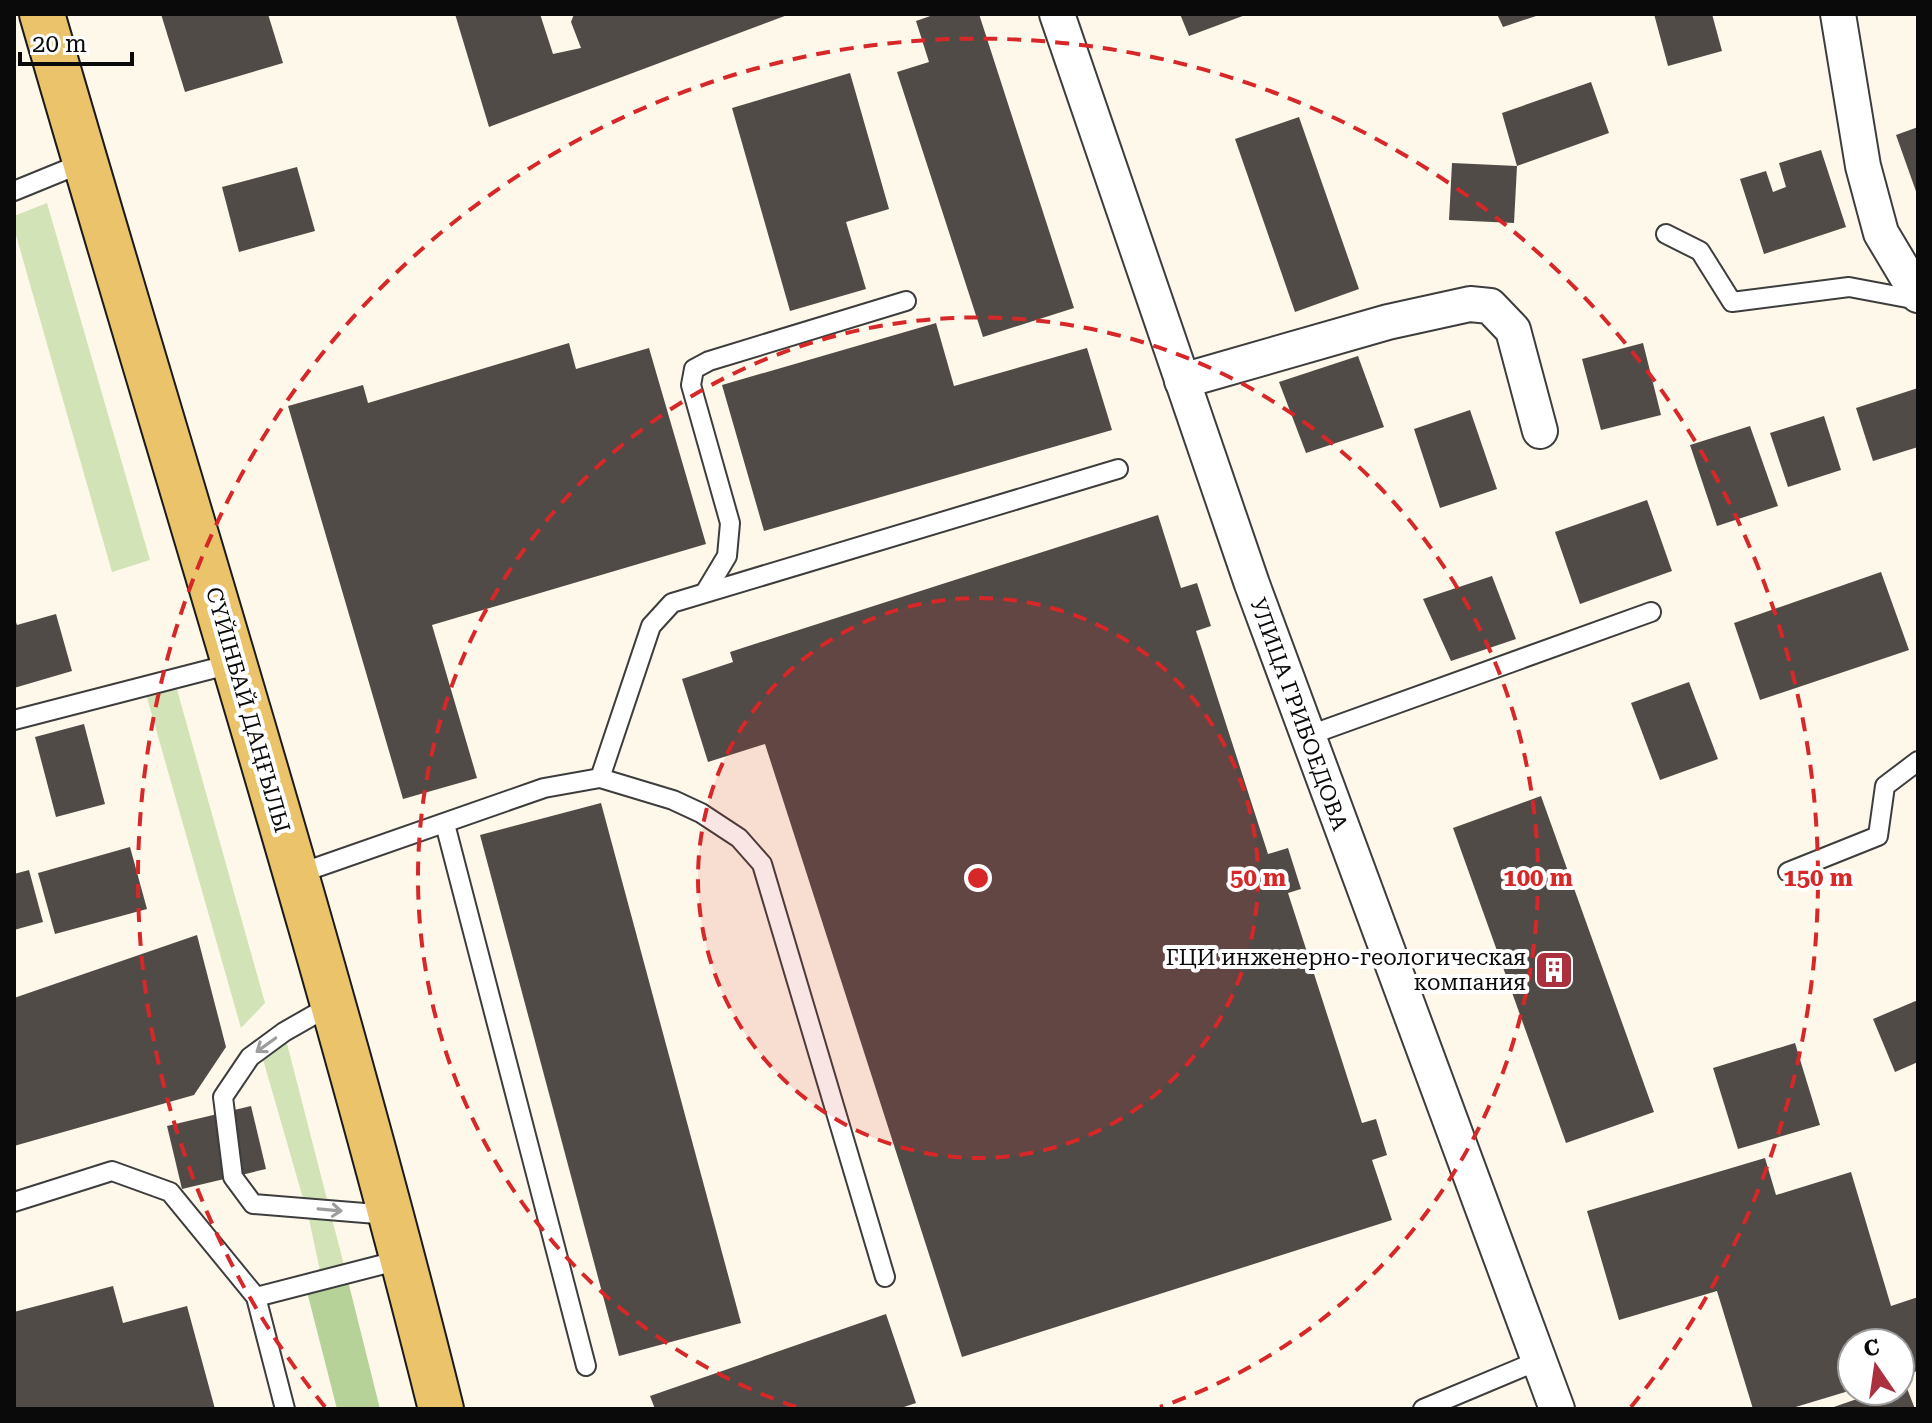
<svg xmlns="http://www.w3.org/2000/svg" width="1932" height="1423" font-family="'Roboto Serif',serif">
<rect width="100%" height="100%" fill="#fdf8e9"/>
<!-- green -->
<g fill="#d1e3b7">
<polygon points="47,203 150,560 112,572 14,228 14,216"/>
<polygon points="174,679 265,1003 241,1028 144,687"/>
<polygon points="284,1032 346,1273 322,1280 309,1219 260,1049"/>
</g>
<!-- forest -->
<polygon fill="#b6d298" points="346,1273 380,1409 337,1409 305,1284"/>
<!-- building -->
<g fill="#514b48">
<polygon points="161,14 268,14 283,63 185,92"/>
<polygon points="455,14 540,14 553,54 581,48 571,22 574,14 790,14 489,127"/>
<polygon points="936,14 979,14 1074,308 983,337 897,72 929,62 916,21"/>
<polygon points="1180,14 1248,14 1189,36"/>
<polygon points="1497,14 1539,14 1539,15 1503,27"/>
<polygon points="1654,14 1712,14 1722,51 1668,66"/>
<polygon points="850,73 889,209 846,222 866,289 790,311 732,108"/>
<polygon points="1591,82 1609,133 1517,166 1514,223 1449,220 1452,163 1517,166 1502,113"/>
<polygon points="1299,117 1359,289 1295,312 1235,139"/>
<polygon points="1918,127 1918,197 1896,135"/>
<polygon points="1821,150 1846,227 1764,254 1740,179 1766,171 1773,192 1786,187 1779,163"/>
<polygon points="297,167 315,231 239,252 222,187"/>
<polygon points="936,323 954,386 1087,348 1112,430 764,531 722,385"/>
<polygon points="569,343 576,369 649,348 706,544 432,625 477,778 403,799 288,406 363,385 368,403"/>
<polygon points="1643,343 1661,415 1601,430 1582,359"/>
<polygon points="1358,356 1384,427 1306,453 1279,382"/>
<polygon points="1918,388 1918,447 1873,461 1856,408"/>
<polygon points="1470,410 1497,489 1440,508 1414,429"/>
<polygon points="1824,416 1841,470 1788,487 1770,433"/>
<polygon points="1750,426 1778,506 1717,526 1690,445"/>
<polygon points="1647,500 1672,571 1580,604 1555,532"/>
<polygon points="1158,515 1181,588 1197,583 1211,626 1196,631 1268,854 1288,848 1301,889 1288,893 1362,1123 1376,1119 1387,1155 1372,1160 1392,1220 962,1357 765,744 708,762 682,679 733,662 730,652"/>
<polygon points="1881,572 1909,650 1760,700 1734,623"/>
<polygon points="1492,576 1516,639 1451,661 1423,599"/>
<polygon points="56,614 72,671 14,688 14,617 17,625"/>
<polygon points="1689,682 1718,759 1660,780 1631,703"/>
<polygon points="84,724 105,804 56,817 35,737"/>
<polygon points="1541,796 1654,1112 1566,1143 1453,828"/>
<polygon points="601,803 741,1323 619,1356 480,835"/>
<polygon points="130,847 147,909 55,934 38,873"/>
<polygon points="29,870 43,922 14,930 14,874"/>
<polygon points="197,935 226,1047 194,1095 14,1146 14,998"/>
<polygon points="1918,1000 1918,1062 1895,1072 1873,1019"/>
<polygon points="1795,1043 1820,1125 1738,1149 1713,1068"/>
<polygon points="251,1106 266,1169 182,1189 167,1126"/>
<polygon points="1765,1158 1776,1195 1851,1172 1891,1306 1918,1297 1918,1371 1900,1376 1900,1343 1852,1343 1852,1390 1789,1409 1753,1409 1717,1291 1619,1320 1587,1211"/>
<polygon points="113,1286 123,1323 187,1306 215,1409 14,1409 14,1312"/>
<polygon points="886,1314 916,1403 898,1409 655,1409 650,1396"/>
<polygon points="1905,1383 1915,1409 1828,1409 1880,1391 1900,1391 1900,1384"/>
</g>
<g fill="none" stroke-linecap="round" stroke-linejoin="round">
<!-- lane casing -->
<g stroke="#3d3d3d" stroke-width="22">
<g id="lane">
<polyline points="14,191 85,162"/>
<polyline points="1666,234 1700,251 1732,302 1849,287 1918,300"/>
<polyline points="706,591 727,556 730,523 691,385 694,369 709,361 906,301"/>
<polyline points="14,720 235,663"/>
<polyline points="1307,736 1651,612"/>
<polyline points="600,778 651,626 672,603 1118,469"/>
<polyline points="445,824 586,1366"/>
<polyline points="1788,872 1878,836 1885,786 1918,761"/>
<polyline points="295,875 544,788 600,778 673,800 701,813 739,838 762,864 885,1277"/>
<polyline points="333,1004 284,1032 250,1057 223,1097 233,1177 253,1204 389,1215"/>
<polyline points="14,1202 112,1171 170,1192 256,1297 285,1409"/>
<polyline points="256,1297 404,1259"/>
<polyline points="1423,1409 1540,1360"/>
</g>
</g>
<!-- street casing -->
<g stroke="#3d3d3d" stroke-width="38">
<g id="street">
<polyline points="1057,14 1252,584 1557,1409"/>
<polyline points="1838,14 1863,166 1881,233 1918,295"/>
<polyline points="1182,381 1388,322 1470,304 1490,306 1513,330 1540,431"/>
</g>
</g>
<!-- primary casing -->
<g stroke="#1b1b1b" stroke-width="48">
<path id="primary" d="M42 14C176 478 324 940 441 1409"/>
</g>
<!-- lane -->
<use href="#lane" stroke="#fff" stroke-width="18"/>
<!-- street -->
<use href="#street" stroke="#fff" stroke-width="34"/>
<!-- primary -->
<use href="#primary" stroke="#ebc36b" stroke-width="44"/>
</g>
<!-- one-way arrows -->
<defs><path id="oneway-shaft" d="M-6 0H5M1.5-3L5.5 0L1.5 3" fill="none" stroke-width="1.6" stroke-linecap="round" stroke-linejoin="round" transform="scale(2)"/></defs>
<g stroke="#9d9d9d">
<use href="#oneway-shaft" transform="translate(266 1045) rotate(144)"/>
<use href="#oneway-shaft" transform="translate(330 1210) rotate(5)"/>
</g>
<!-- distance rings -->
<circle cx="978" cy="878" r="280" fill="#d62828" fill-opacity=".12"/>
<g fill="none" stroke="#d62828" stroke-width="4" stroke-dasharray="14 10">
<circle cx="978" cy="878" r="280"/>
<path d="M796 1407A560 560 0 1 1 1160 1407"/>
<path d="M325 1407A840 840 0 1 1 1631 1407"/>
</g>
<!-- icons -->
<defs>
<g id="building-square" transform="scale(2)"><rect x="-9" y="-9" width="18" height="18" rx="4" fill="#ab313f" stroke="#fff"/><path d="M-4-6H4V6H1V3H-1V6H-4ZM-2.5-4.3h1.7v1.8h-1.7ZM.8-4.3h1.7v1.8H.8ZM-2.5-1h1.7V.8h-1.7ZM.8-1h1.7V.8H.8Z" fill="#fff"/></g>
</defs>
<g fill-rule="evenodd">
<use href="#building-square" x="1554" y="970"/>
</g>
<g text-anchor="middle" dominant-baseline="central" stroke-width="8" stroke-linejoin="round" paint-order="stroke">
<!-- street labels -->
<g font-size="22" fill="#0a0a0a" stroke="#fff">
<text transform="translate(248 710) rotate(74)">СҮЙІНБАЙ ДАҢҒЫЛЫ</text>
<text transform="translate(1299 714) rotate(70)">УЛИЦА ГРИБОЕДОВА</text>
</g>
<!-- poi labels -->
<g font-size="22" fill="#0a0a0a" stroke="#fff" text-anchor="end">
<text x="1526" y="957">ГЦИ инженерно-геологическая<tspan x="1526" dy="25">компания</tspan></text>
</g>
</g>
<circle cx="978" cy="878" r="12" fill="#d62828" stroke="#fff" stroke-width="4"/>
<g font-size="24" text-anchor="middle" font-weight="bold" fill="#d62828" stroke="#fff" stroke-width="8" stroke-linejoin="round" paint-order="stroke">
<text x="1258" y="886">50 m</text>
<text x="1538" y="886">100 m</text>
<text x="1818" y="886">150 m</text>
</g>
<!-- border -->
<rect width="1932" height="1423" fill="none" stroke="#0a0a0a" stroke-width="32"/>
<!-- north arrow -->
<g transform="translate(1876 1367) rotate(347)"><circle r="38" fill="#ffffff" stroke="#9d9d9d" stroke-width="2"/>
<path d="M0-6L14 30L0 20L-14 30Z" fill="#ab313f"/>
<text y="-12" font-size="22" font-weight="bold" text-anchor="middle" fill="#0a0a0a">С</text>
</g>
<!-- scale -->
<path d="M20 52v12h112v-12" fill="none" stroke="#0a0a0a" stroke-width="4"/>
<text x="32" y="52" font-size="24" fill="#0a0a0a" stroke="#ffffff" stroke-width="6" paint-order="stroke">20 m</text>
</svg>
